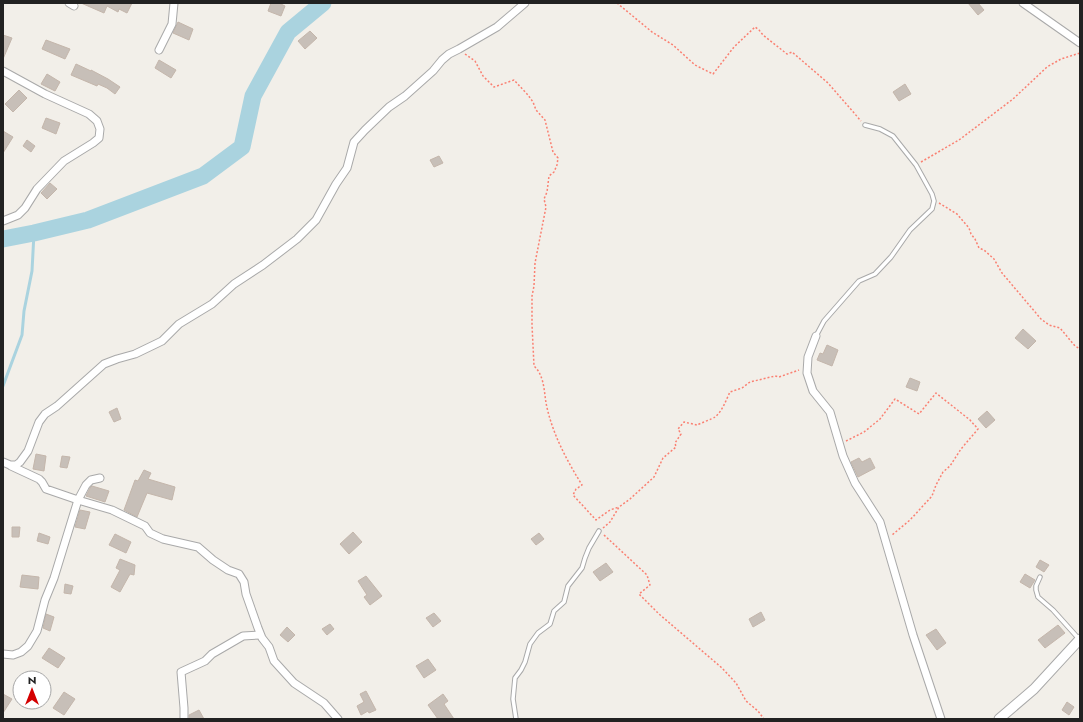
<svg xmlns="http://www.w3.org/2000/svg" width="1083" height="722" font-family="Jost,sans-serif">
<rect width="100%" height="100%" fill="#f2efe9"/>
<g fill="none" stroke-linecap="round" stroke-linejoin="round">
<!-- stream -->
<polyline stroke="#aad3df" stroke-width="3" points="3,386 22,335 24,311 32,271 34,233"/>
<!-- river -->
<polyline stroke="#aad3df" stroke-width="17" points="3,239 34,233 88,220 203,176 242,147 253,96 288,32 323,3"/>
</g>
<!-- building -->
<g fill="#c7bfb8" stroke="#c4b6ab">
<polygon points="81,3 132,3 127,13 119,9 118,12 107,6 104,13"/>
<polygon points="271,3 279,3 285,6 281,16 268,11"/>
<polygon points="968,3 978,3 984,10 978,15"/>
<polygon points="178,22 193,29 189,40 173,33"/>
<polygon points="310,31 317,38 305,49 298,41"/>
<polygon points="3,35 12,38 3,59"/>
<polygon points="46,40 70,49 65,59 42,49"/>
<polygon points="159,60 176,70 171,78 155,68"/>
<polygon points="76,64 91,71 91,70 108,79 120,87 115,94 107,88 98,84 97,86 71,75"/>
<polygon points="47,74 60,82 55,91 41,84"/>
<polygon points="905,84 911,94 899,101 893,92"/>
<polygon points="19,90 27,98 13,112 5,104"/>
<polygon points="46,118 60,123 56,134 42,128"/>
<polygon points="3,131 13,137 3,153"/>
<polygon points="27,140 35,146 31,152 23,146"/>
<polygon points="439,156 443,163 434,167 430,160"/>
<polygon points="50,183 57,189 47,199 41,193"/>
<polygon points="1023,329 1036,341 1028,349 1015,338"/>
<polygon points="827,345 838,350 832,366 817,360 820,353 823,354"/>
<polygon points="910,378 920,382 917,391 906,387"/>
<polygon points="117,408 121,419 114,422 109,412"/>
<polygon points="987,411 995,420 986,428 978,419"/>
<polygon points="36,454 46,456 44,471 33,469"/>
<polygon points="62,456 70,457 67,468 60,467"/>
<polygon points="859,458 862,462 870,458 875,468 858,477 851,462"/>
<polygon points="144,470 151,473 148,479 175,487 172,500 147,493 137,517 124,510 135,480 138,481"/>
<polygon points="92,486 109,491 105,502 86,496 90,488"/>
<polygon points="80,510 90,512 85,529 75,527"/>
<polygon points="12,527 20,527 19,537 12,537"/>
<polygon points="353,532 362,542 349,554 340,544"/>
<polygon points="39,533 50,537 48,544 37,541"/>
<polygon points="539,533 544,539 536,545 531,539"/>
<polygon points="115,534 131,542 126,553 109,545"/>
<polygon points="120,559 135,565 134,575 130,574 120,592 111,587 119,572 120,570 116,568"/>
<polygon points="1040,560 1049,565 1044,572 1036,567"/>
<polygon points="606,563 613,572 600,581 593,572"/>
<polygon points="1025,574 1035,580 1030,588 1020,582"/>
<polygon points="22,575 39,577 38,589 20,587"/>
<polygon points="366,576 382,596 370,605 364,597 367,595 358,581"/>
<polygon points="65,584 73,586 71,594 64,593"/>
<polygon points="761,612 765,620 753,627 749,619"/>
<polygon points="434,613 441,621 433,627 426,618"/>
<polygon points="46,614 54,617 50,631 43,628"/>
<polygon points="330,624 334,629 327,635 322,629"/>
<polygon points="1058,625 1065,633 1045,648 1038,640"/>
<polygon points="287,627 295,635 288,642 280,635"/>
<polygon points="936,629 946,643 937,650 926,635"/>
<polygon points="49,648 65,658 58,668 42,658"/>
<polygon points="428,659 436,670 424,678 416,666"/>
<polygon points="366,691 376,710 369,713 368,711 361,715 357,706 364,702 360,694"/>
<polygon points="64,692 75,699 64,715 53,708"/>
<polygon points="3,694 12,699 3,713"/>
<polygon points="443,694 448,701 444,704 454,719 438,719 428,705"/>
<polygon points="1067,702 1074,707 1069,715 1062,710"/>
<polygon points="199,710 204,719 189,719 189,715"/>
</g>
<g fill="none" stroke-linecap="round" stroke-linejoin="round">
<!-- service casing -->
<g stroke="#a9a9a9" stroke-width="5.5">
<g id="service">
<polyline points="816,336 824,321 859,281 875,274 891,257 910,230 932,209 934,201 932,194 916,165 893,136 880,129 865,125"/>
<polyline points="1040,577 1036,586 1036,590 1038,597 1053,610 1079,639"/>
<polyline points="516,719 513,699 515,678 521,670 525,662 530,644 538,633 550,624 554,611 564,602 568,586 582,568 585,558 589,548 599,531"/>
</g>
</g>
<!-- minor casing -->
<g stroke="#a9a9a9" stroke-width="9">
<g id="minor">
<polyline points="69,3 74,6"/>
<polyline points="1023,3 1080,43"/>
<polyline points="159,50 172,24 174,3"/>
<polyline points="3,71 45,94 89,114 97,121 100,129 99,138 93,143 64,161 37,189 25,208 18,215 3,221"/>
<polyline points="816,336 808,357 807,373 813,391 830,412 843,456 855,483 880,522 913,635 941,719"/>
<polyline points="3,462 10,465 16,465 20,462 28,451 39,422 45,414 57,406 104,364 117,359 135,354 162,341 179,324 212,304 234,284 263,265 297,239 316,220 336,184 347,168 354,142 365,130 389,107 405,96 433,71 442,60 449,54 459,49 497,27 525,3"/>
<polyline points="11,466 39,479 42,482 46,489 78,500 112,510 145,526 150,533 163,539 198,547 213,560 228,570 239,574 244,582 246,594 258,628 262,638 269,647 274,661 294,683 324,703 338,719"/>
<polyline points="3,654 13,655 21,652 28,646 37,631 45,600 54,578 78,500 86,485 91,480 100,478"/>
<polyline points="184,719 184,708 181,672 205,661 212,654 243,636 260,635"/>
</g>
</g>
<!-- tertiary casing -->
<g stroke="#a9a9a9" stroke-width="11">
<polyline id="tertiary" points="999,719 1034,689 1080,639"/>
</g>
<!-- path -->
<g stroke="#fa8072" stroke-width="1.5" stroke-dasharray="2 2" stroke-linecap="butt">
<polyline points="617,3 652,32 673,45 695,65 713,74 734,47 755,27 759,30 763,35 787,54 792,52 828,83 861,121"/>
<path d="M465 54 475 61 483 76 494 87 514 80 528 95 533 102 536 110 545 120 553 152 558 158 557 165 554 172 549 176 547 192 544 199 546 207 535 263 534 286 532 296V325L534 366C544 375 544 390 546 403 552 433 566 459 582 485L576 489 573 495 596 520 610 510 619 507"/>
<polyline points="921,162 959,140 1013,99 1047,67 1061,59 1080,53"/>
<polyline points="939,203 957,214 969,228 971,234 975,239 979,248 984,250 994,259 1002,273 1041,319 1049,325 1060,328 1075,346 1080,349"/>
<polyline points="846,441 864,432 880,419 895,399 919,414 936,393 970,420 978,429 961,449 950,466 943,472 936,485 932,496 910,520 892,535"/>
<path d="M603 528 610 522 619 507 630 499 654 477 663 458 676 447 675 443 681 434 678 429 684 422 697 425C701 423 712 419 715 417 722 412 726 400 730 392L742 388 750 382 775 376 779 377 799 370"/>
<polyline points="604,535 647,575 650,585 639,594 659,614 722,668 736,683 746,701 758,711 764,719"/>
</g>
<!-- service -->
<use href="#service" stroke="#fff" stroke-width="3.5"/>
<!-- minor -->
<use href="#minor" stroke="#fff" stroke-width="7"/>
<!-- tertiary -->
<use href="#tertiary" stroke="#fff" stroke-width="9"/>
</g>
<!-- border -->
<rect width="1083" height="722" fill="none" stroke="#222222" stroke-width="8"/>
<!-- north arrow -->
<g transform="translate(32 690)"><circle r="19" fill="#ffffff" stroke="#a7a7a7"/>
<path d="M0-3L7 15L0 10L-7 15Z" fill="#d40000"/>
<text y="-6" font-size="11" font-weight="bold" text-anchor="middle" fill="#222222">N</text>
</g>
</svg>
